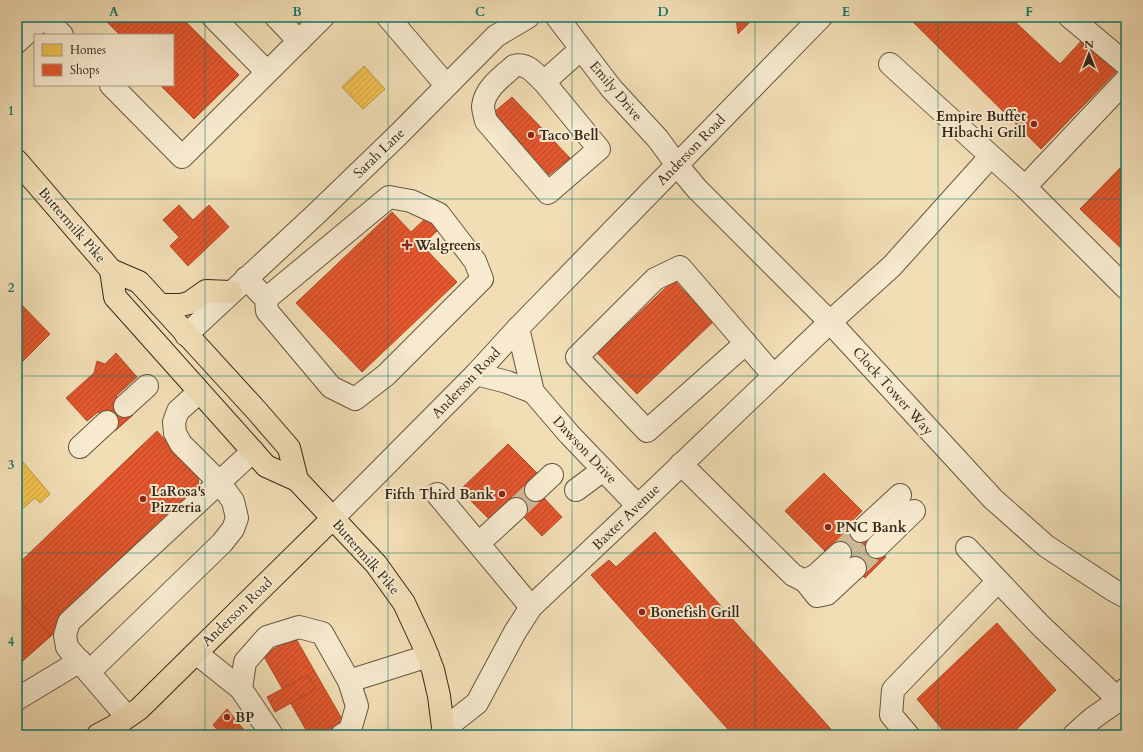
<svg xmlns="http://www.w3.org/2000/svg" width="1143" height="752" font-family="Cardo,serif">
<defs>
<pattern id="homes-hatch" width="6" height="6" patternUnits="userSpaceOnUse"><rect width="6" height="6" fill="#f2c14e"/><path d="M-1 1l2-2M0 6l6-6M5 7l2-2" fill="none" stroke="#d0a644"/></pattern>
<pattern id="shops-hatch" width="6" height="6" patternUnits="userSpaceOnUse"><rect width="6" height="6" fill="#e4572e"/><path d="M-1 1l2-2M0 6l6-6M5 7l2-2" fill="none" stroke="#ba4826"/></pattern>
</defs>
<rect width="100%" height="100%" fill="#f2deb5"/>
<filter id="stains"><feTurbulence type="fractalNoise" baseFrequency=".005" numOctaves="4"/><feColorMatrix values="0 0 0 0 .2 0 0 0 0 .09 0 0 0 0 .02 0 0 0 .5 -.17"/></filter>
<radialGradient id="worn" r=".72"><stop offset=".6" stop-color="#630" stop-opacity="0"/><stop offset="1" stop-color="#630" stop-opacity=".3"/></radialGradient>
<!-- homes -->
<g fill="url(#homes-hatch)" stroke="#ba933e">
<polygon points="364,66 385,89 363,109 342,87"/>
<polygon points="17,455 50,494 40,503 35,498 22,509 17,503"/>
</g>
<!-- shops -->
<g fill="url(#shops-hatch)" stroke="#b04928">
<polygon points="102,17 181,17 239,75 194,119 160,85 173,85 173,35 120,35"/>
<polygon points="736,17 755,17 738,34"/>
<polygon points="908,17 1010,17 1060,64 1084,38 1118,70 1041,149"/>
<polygon points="512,97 570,158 549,175 494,112"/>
<polygon points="1126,162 1126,253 1080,209"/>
<polygon points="179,205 193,220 209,205 229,227 188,266 170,246 179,237 163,220"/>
<polygon points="392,212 411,232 426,218 438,230 422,245 457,282 362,372 296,303"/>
<polygon points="674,280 713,322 637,394 597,353"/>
<polygon points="17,300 50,334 17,367"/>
<polygon points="116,353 137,377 116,396 133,415 115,431 98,412 87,421 66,398 94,373 97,361 105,364"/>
<polygon points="157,431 178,454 199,471 198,493 51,636 17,599 17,565"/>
<polygon points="508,444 541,477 543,497 562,517 542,536 523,516 491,521 460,490"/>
<polygon points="824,473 862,511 851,522 886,557 865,578 833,545 826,552 785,511"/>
<polygon points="655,532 821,718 836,735 733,735 591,575 609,560 616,567"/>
<polygon points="17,599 51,636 17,666"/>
<polygon points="997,623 1056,690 1011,735 947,735 917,699"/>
<polygon points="295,637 346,726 329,735 309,735 263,655"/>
<polygon points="308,675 316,689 275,712 267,697"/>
<polygon points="227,709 248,735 222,735 213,725"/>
</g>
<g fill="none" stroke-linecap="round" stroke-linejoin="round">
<!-- minor-tunnel -->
<g stroke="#ccba96" stroke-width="22" stroke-dasharray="22 11" stroke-linecap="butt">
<polyline points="516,509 536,490"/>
<polyline points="840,553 861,531"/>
<polyline points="855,568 877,547"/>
</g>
<!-- minor casing -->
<g stroke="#655641" stroke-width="24">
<g id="minor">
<polyline points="44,17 62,35"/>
<polyline points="213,17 267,72"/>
<polyline points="276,17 299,41"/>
<polyline points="388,17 446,85"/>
<polyline points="557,17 611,88 658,139 677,165 697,189 830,322 993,499 1046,546 1113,590 1126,597"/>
<polyline points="1070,17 1126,64"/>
<polyline points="17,42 44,17"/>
<polyline points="890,64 1025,187 1126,288"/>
<path d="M544 82C535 74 527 62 514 66 502 77 485 88 483 106 483 111 485 116 486 121L548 193 599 149 544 82 581 49"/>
<polyline points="111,85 182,157 323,17"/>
<polyline points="1025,187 1126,80"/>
<polyline points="246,278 266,299 267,311 331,387 355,399 386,375 482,279 475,261 439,214 411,201 389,197 266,299"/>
<polyline points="518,328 533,392 569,434 638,506"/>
<polyline points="186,335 315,215 399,134 496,36 528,17"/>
<polyline points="746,343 647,431 577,357 655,279 680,267 774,376"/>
<polyline points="476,374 507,382 533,392"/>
<polyline points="125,406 147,386"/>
<polyline points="80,447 107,422"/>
<polyline points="681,464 793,575 805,581 816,575 840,553"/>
<polyline points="536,490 552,475"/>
<polyline points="576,490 603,470"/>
<polyline points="437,494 531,607"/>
<polyline points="333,518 476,374 518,328 821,17"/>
<polyline points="861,531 900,495"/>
<polyline points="479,543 516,509"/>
<polyline points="877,547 914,511"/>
<polyline points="967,548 1041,626 1119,700 1126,689"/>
<polyline points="805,581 817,596 827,594 855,568"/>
<polyline points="196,653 241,689"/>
<polyline points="89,672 222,543 233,529 237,518 233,501 219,482 181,444 175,433 174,422 178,411 199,392"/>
<polyline points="349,681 428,656"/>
<polyline points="17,699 80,661"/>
<polyline points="127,717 67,647 65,635 69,622 253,451"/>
<polyline points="444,729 477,703 515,632 531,607 638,506 830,322 892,266 990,157"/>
<polyline points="272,735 241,689 245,662 267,637 299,627 322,633 349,681 357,706 350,730 342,735"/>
<polyline points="908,735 891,715 893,690 998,581"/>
<polyline points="1074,735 1093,718 1119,700"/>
</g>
</g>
<!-- major casing -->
<g stroke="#36281a" stroke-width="24">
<g id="major">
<polyline points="17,161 111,270 139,282 256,410 289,448 297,480"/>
<polyline points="111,270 115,297 266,466 297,480 376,564 404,603 423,644 433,670 439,696 444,735"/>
<polyline points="160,305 181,305 189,303 206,291 231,292"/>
<polyline points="98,735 113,727 139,709 333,518"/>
</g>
</g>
<!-- minor -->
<use href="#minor" stroke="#f7eacf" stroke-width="22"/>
<!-- major -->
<use href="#major" stroke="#f2deb5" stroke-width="22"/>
</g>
<!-- grid -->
<path fill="none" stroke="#0f766e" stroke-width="1" stroke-opacity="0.55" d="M205 17V735M388 17V735M572 17V735M755 17V735M938 17V735M17 199H1126M17 376H1126M17 553H1126"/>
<!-- markers -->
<g fill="#8f2418" stroke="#f7eacf" stroke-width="1.5">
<circle cx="1034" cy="124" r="4"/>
<circle cx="531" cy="135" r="4"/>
<path d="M405 239h4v4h4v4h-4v4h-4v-4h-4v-4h4z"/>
<circle cx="502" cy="494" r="4"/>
<circle cx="143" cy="499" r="4"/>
<circle cx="828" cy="527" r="4"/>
<circle cx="642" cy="612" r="4"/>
<circle cx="227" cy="717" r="4"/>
</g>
<g text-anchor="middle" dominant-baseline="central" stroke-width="4" stroke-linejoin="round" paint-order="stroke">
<!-- street labels -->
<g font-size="14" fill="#36281a" stroke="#f7eacf">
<text transform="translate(616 91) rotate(50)">Emily Drive</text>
<text transform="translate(691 150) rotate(-46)">Anderson Road</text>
<text transform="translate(379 153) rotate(-44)">Sarah Lane</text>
<text transform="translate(72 225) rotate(49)">Buttermilk Pike</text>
<text transform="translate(466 383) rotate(-46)">Anderson Road</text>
<text transform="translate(893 391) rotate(48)">Clock Tower Way</text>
<text transform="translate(585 450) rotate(47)">Dawson Drive</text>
<text transform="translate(626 517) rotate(-44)">Baxter Avenue</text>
<text transform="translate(366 557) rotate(49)">Buttermilk Pike</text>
<text transform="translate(237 612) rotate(-44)">Anderson Road</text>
</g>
<!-- poi labels -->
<g font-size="14" font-weight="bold" fill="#36281a" stroke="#f7eacf" text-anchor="start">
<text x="1026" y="116" text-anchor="end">Empire Buffet<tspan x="1026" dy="16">Hibachi Grill</tspan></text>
<text x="539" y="135">Taco Bell</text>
<text x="415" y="245">Walgreens</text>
<text x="151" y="491">LaRosa's<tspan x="151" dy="16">Pizzeria</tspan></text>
<text x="494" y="494" text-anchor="end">Fifth Third Bank</text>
<text x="836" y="527">PNC Bank</text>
<text x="650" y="612">Bonefish Grill</text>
<text x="235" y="717">BP</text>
</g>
</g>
<!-- margin -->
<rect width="1143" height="752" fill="none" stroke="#f2deb5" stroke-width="44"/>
<!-- legend -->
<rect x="34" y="34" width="140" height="52" fill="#f7eacf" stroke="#aa9c87"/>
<rect x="42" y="44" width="20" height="12" fill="#f2c14e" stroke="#aa9c87"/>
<text x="70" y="54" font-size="12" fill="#36281a">Homes</text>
<rect x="42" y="64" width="20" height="12" fill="#e4572e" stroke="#aa9c87"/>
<text x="70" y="74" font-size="12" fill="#36281a">Shops</text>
<!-- north arrow -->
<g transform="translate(1089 54)" stroke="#f7eacf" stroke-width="3" paint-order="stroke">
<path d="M0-3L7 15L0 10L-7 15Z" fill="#36281a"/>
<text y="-6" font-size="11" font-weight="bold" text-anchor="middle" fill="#36281a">N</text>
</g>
<rect x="22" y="22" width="1099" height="708" fill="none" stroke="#0f766e" stroke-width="1.5"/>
<g font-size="13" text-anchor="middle" font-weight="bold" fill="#0f766e">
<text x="114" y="16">A</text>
<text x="297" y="16">B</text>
<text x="480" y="16">C</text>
<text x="663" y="16">D</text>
<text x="846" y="16">E</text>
<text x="1029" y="16">F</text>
<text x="11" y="115">1</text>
<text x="11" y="292">2</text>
<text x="11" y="469">3</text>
<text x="11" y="646">4</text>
</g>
<rect width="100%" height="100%" filter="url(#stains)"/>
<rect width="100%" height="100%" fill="url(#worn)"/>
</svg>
